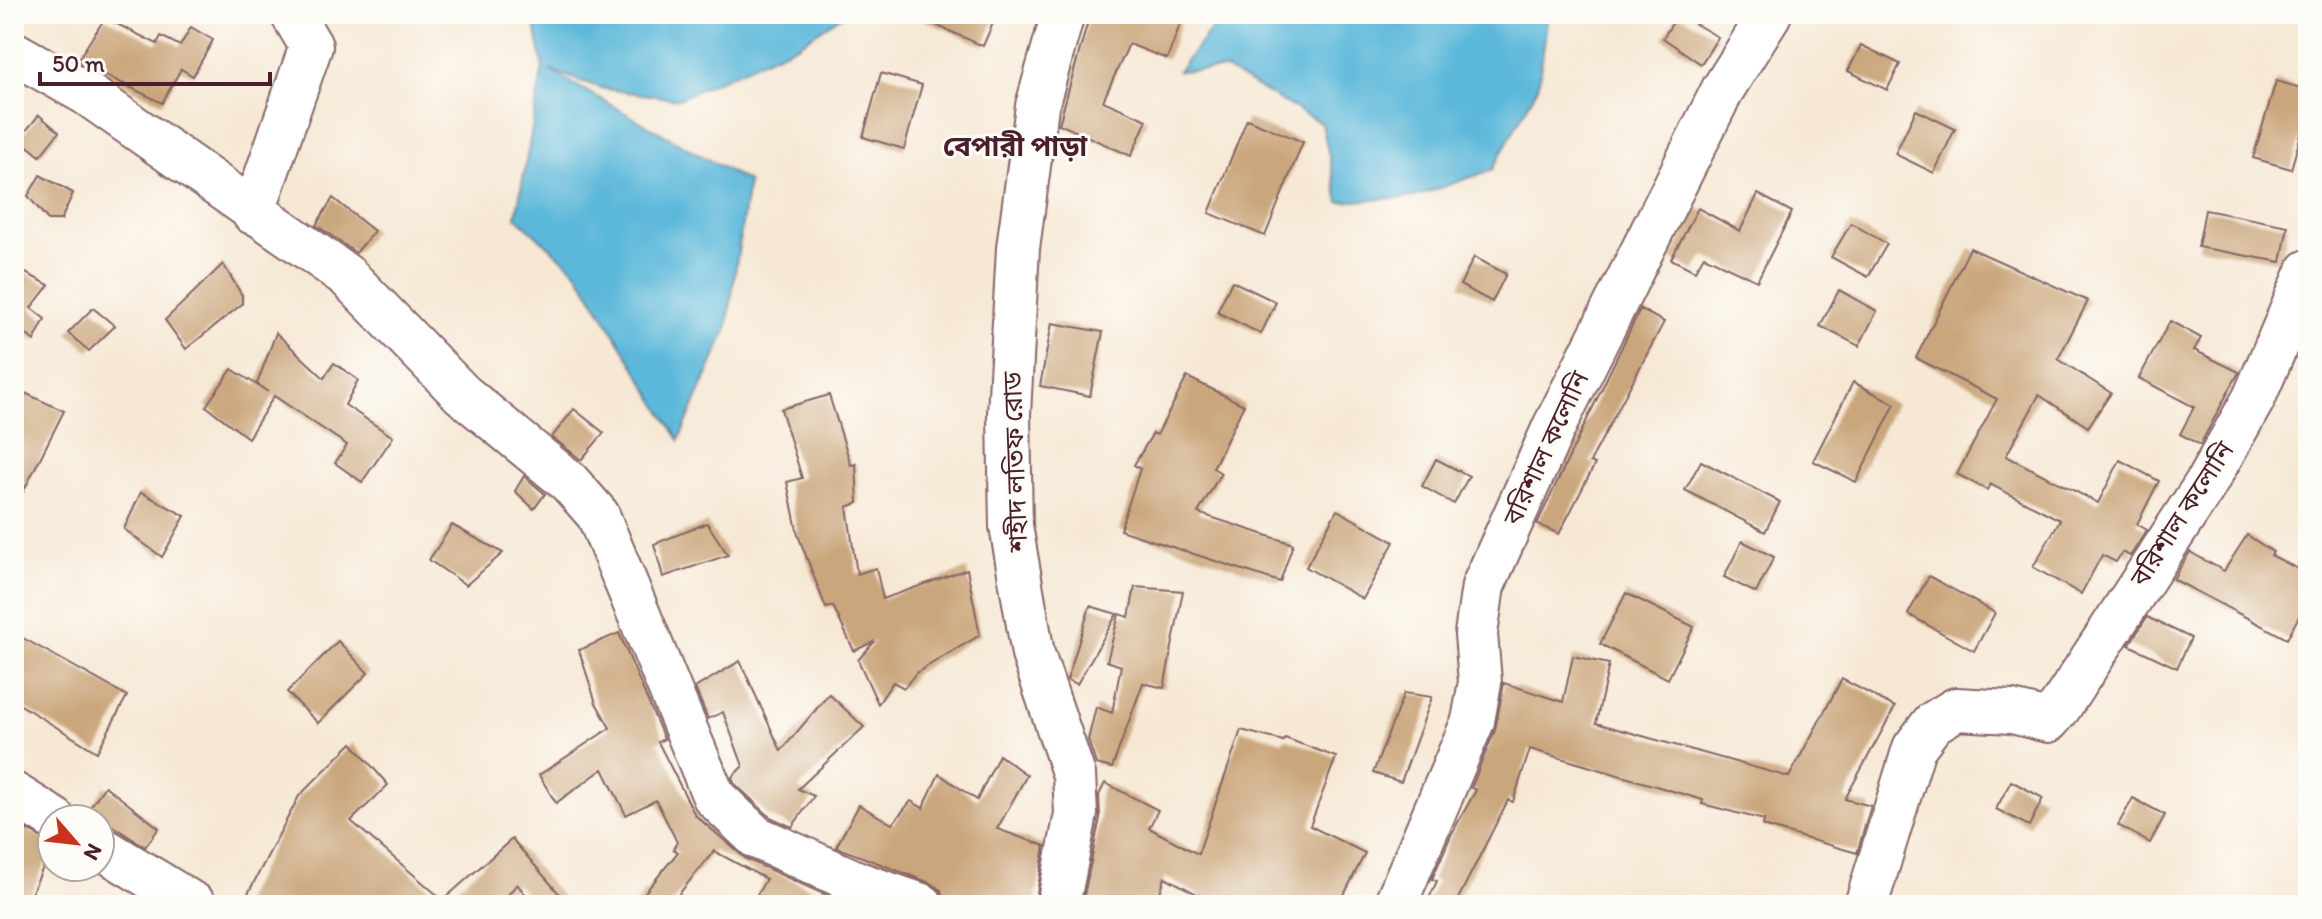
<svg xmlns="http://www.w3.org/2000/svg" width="2322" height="919" font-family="Itim,'Noto Sans Bengali',sans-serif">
<rect width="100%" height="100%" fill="#fdfcf7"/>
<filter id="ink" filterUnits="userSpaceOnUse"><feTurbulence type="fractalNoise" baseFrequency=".0125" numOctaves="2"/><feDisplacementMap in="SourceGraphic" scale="16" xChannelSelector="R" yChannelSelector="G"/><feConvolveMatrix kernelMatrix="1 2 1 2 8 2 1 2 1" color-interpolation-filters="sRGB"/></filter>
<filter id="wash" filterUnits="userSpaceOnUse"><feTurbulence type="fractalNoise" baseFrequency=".006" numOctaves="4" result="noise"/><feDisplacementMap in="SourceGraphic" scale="32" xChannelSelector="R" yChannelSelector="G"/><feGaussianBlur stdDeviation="1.8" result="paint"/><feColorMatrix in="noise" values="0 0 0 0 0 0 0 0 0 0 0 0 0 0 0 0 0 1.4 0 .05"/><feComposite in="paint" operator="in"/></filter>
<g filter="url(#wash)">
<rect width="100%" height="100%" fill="#f6e8d4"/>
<!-- water -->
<g fill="#5cb8da" stroke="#536c82" stroke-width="2">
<polygon points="533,14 845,14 797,45 678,99 604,89 549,70 748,182 727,329 679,440 577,272 516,217 543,68"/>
<polygon points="1313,14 1521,14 1547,22 1538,87 1492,170 1414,197 1339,202 1322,124 1225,69 1178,71 1218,21 1283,29"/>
</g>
<g id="blocks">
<!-- building -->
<g fill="#caa67c">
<polygon points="911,14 997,14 983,46"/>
<polygon points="1090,14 1184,14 1167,59 1129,44 1103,101 1147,120 1131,156 1059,124"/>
<polygon points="1678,14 1718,37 1701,64 1663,38"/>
<polygon points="105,18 157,44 161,36 180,46 191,27 213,40 193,76 181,69 162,103 77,61"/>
<polygon points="1861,45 1900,64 1887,90 1848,71"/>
<polygon points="881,73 922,85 904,149 863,137"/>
<polygon points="2276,81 2308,90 2308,110 2291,169 2253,158"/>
<polygon points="1916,110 1955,129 1934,173 1895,154"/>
<polygon points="39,115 59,132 40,156 19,139"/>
<polygon points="1247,119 1303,142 1265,236 1209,213"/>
<polygon points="40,175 73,193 61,220 48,220 28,196"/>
<polygon points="1758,194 1792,212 1757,281 1704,256 1695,271 1671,259 1698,208 1740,231"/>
<polygon points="333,198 374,231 356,253 316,225"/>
<polygon points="2205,210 2288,226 2281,262 2198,247"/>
<polygon points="1851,223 1887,244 1868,277 1831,257"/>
<polygon points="1970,248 2088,301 2058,359 2111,393 2088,427 2039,395 2006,456 2098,503 2120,460 2159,481 2137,524 2147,530 2130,556 2122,552 2116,562 2102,555 2081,594 2033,567 2060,520 1990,484 1987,490 1957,474 1997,399 1916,358"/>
<polygon points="1474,257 1506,274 1492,302 1460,285"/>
<polygon points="223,264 242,295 242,304 186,349 165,320"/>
<polygon points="14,267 49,285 31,308 45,319 34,341 17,326 14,330"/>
<polygon points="1232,281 1276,302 1261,334 1217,312"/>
<polygon points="1839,290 1877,311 1859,346 1820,326"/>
<polygon points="93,308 115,326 89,351 68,333"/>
<polygon points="1640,309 1664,322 1590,462 1595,464 1559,534 1537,524"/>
<polygon points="2170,321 2201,338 2194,350 2239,372 2200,445 2180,434 2194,407 2139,378"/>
<polygon points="1052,323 1103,332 1090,396 1040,386"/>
<polygon points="276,333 324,378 334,363 358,380 345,405 393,437 362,482 335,463 347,445 274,396 248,438 206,406 232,369 268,392 257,384"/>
<polygon points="1187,377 1244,405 1213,468 1221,473 1198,513 1293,544 1280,582 1120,530 1140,469 1134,465 1153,433 1157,435"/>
<polygon points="1853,382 1895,404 1856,482 1813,461"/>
<polygon points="14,388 64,411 14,510"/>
<polygon points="829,395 851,465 856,464 858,503 847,507 857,574 876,568 883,599 967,569 980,635 916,673 904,688 893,682 878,704 858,660 875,641 854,651 833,606 826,608 798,535 787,482 802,478 781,409"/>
<polygon points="574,409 604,433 581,460 552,437"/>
<polygon points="1436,459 1469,476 1454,504 1422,486"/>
<polygon points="1701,461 1780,502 1765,532 1685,490"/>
<polygon points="524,476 545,494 534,509 515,491"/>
<polygon points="141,492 185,516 162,557 124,529"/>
<polygon points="1337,510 1394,542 1363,599 1306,567"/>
<polygon points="707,523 728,555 663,577 654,544"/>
<polygon points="452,525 503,553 466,585 429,560"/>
<polygon points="2247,535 2273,552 2271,555 2308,574 2308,599 2287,639 2173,579 2190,552 2224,571"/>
<polygon points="1742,541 1774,557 1756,593 1724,577"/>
<polygon points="1929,576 1995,613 1974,651 1908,614"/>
<polygon points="1135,587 1183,591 1164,688 1143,683 1112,768 1096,764 1088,740 1096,707 1112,713 1121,666 1107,661 1119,614 1129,617"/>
<polygon points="1626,593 1694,627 1668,679 1600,644"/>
<polygon points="1090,606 1117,614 1077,684 1067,680"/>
<polygon points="2147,617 2191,638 2177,668 2129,645"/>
<polygon points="14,633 127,696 97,752 14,701"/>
<polygon points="619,633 664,739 658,742 695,815 746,859 848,905 751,905 766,879 714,851 670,905 635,905 678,852 673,849 677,842 656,800 626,815 603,769 556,803 539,775 610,728 596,703 579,650"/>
<polygon points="338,641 368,673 318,723 287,692"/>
<polygon points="1573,656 1609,664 1596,723 1789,777 1842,679 1895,707 1845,799 1871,806 1857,853 1763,826 1764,820 1702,804 1703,800 1530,749 1513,802 1508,800 1455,905 1426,905 1437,881 1432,879 1451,835 1476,790 1471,788 1495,730 1504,683 1563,702"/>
<polygon points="740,661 781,751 829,694 864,727 798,789 814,796 792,827 770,817 734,783 732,777 743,766 723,712 708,719 695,688"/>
<polygon points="1404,693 1432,697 1401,782 1373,773"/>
<polygon points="1241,730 1283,741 1285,738 1336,757 1310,826 1365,853 1339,905 1217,905 1165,877 1156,905 1082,905 1100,818 1099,795 1105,783 1158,810 1149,828 1198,854"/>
<polygon points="352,743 388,785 351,821 443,900 512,839 569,905 534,905 517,884 499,905 242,905 299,796"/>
<polygon points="999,755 1027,775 997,829 1045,846 1035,905 945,905 941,890 930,883 836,847 859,805 892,824 911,801 923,808 939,774 977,800"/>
<polygon points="2011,781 2043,798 2029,826 1996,809"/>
<polygon points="105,786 159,828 145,847 88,810"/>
<polygon points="2133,798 2165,815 2150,843 2118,825"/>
<polygon points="20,826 52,843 52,848 26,905 14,905 14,837"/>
</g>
</g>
</g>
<g filter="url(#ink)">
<use href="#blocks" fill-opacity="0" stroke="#866566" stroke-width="2"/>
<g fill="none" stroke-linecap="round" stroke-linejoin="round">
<!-- minor casing -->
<g stroke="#866566" stroke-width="46">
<g id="minor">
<polyline points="14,53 87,94 347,276 462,394 569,482 598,515 714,797 756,837 858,883 922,905"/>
<polyline points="253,213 311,46 292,14"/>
<polyline points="14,794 54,819"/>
<polyline points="100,847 195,905"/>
<polyline points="1058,905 1076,814 1074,775 1033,654 1011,526 1009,414 1018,248 1037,106 1063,14"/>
<polyline points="1395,905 1473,721 1480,682 1476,634 1483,586 1554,427 1723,89 1770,14"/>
<polyline points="1866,905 1914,748 1933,723 1956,709 2012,712 2048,721 2060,707 2205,485 2254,398 2308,271"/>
</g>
</g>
<!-- minor -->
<use href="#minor" stroke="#fff" stroke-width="42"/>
</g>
</g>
<g text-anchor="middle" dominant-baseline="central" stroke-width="6" stroke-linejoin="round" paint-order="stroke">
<!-- street labels -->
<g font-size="26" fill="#4a1f2b" stroke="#fdfcf7">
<text transform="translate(1546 448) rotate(-65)">বরিশাল কলোনি</text>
<text transform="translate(1015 462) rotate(-92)">শহীদ লতিফ রোড</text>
<text transform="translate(2182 514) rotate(-57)">বরিশাল কলোনি</text>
</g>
<!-- neighbourhood labels -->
<g font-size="28" font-weight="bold" fill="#4a1f2b" stroke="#fdfcf7">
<text x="1015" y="146">বেপারী পাড়া</text>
</g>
</g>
<!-- margin -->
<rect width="2322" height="919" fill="none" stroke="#fdfcf7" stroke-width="48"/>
<!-- north arrow -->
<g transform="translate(76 843) rotate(118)"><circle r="38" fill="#fdfcf7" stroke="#b5a4a5" stroke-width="2"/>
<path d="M0-6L14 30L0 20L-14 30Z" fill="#c8321e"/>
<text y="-12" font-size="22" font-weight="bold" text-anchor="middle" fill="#4a1f2b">N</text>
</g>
<!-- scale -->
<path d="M40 72v12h230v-12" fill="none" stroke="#4a1f2b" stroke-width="4"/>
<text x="52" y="72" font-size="24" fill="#4a1f2b" stroke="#fdfcf7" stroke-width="6" paint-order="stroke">50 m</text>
</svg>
